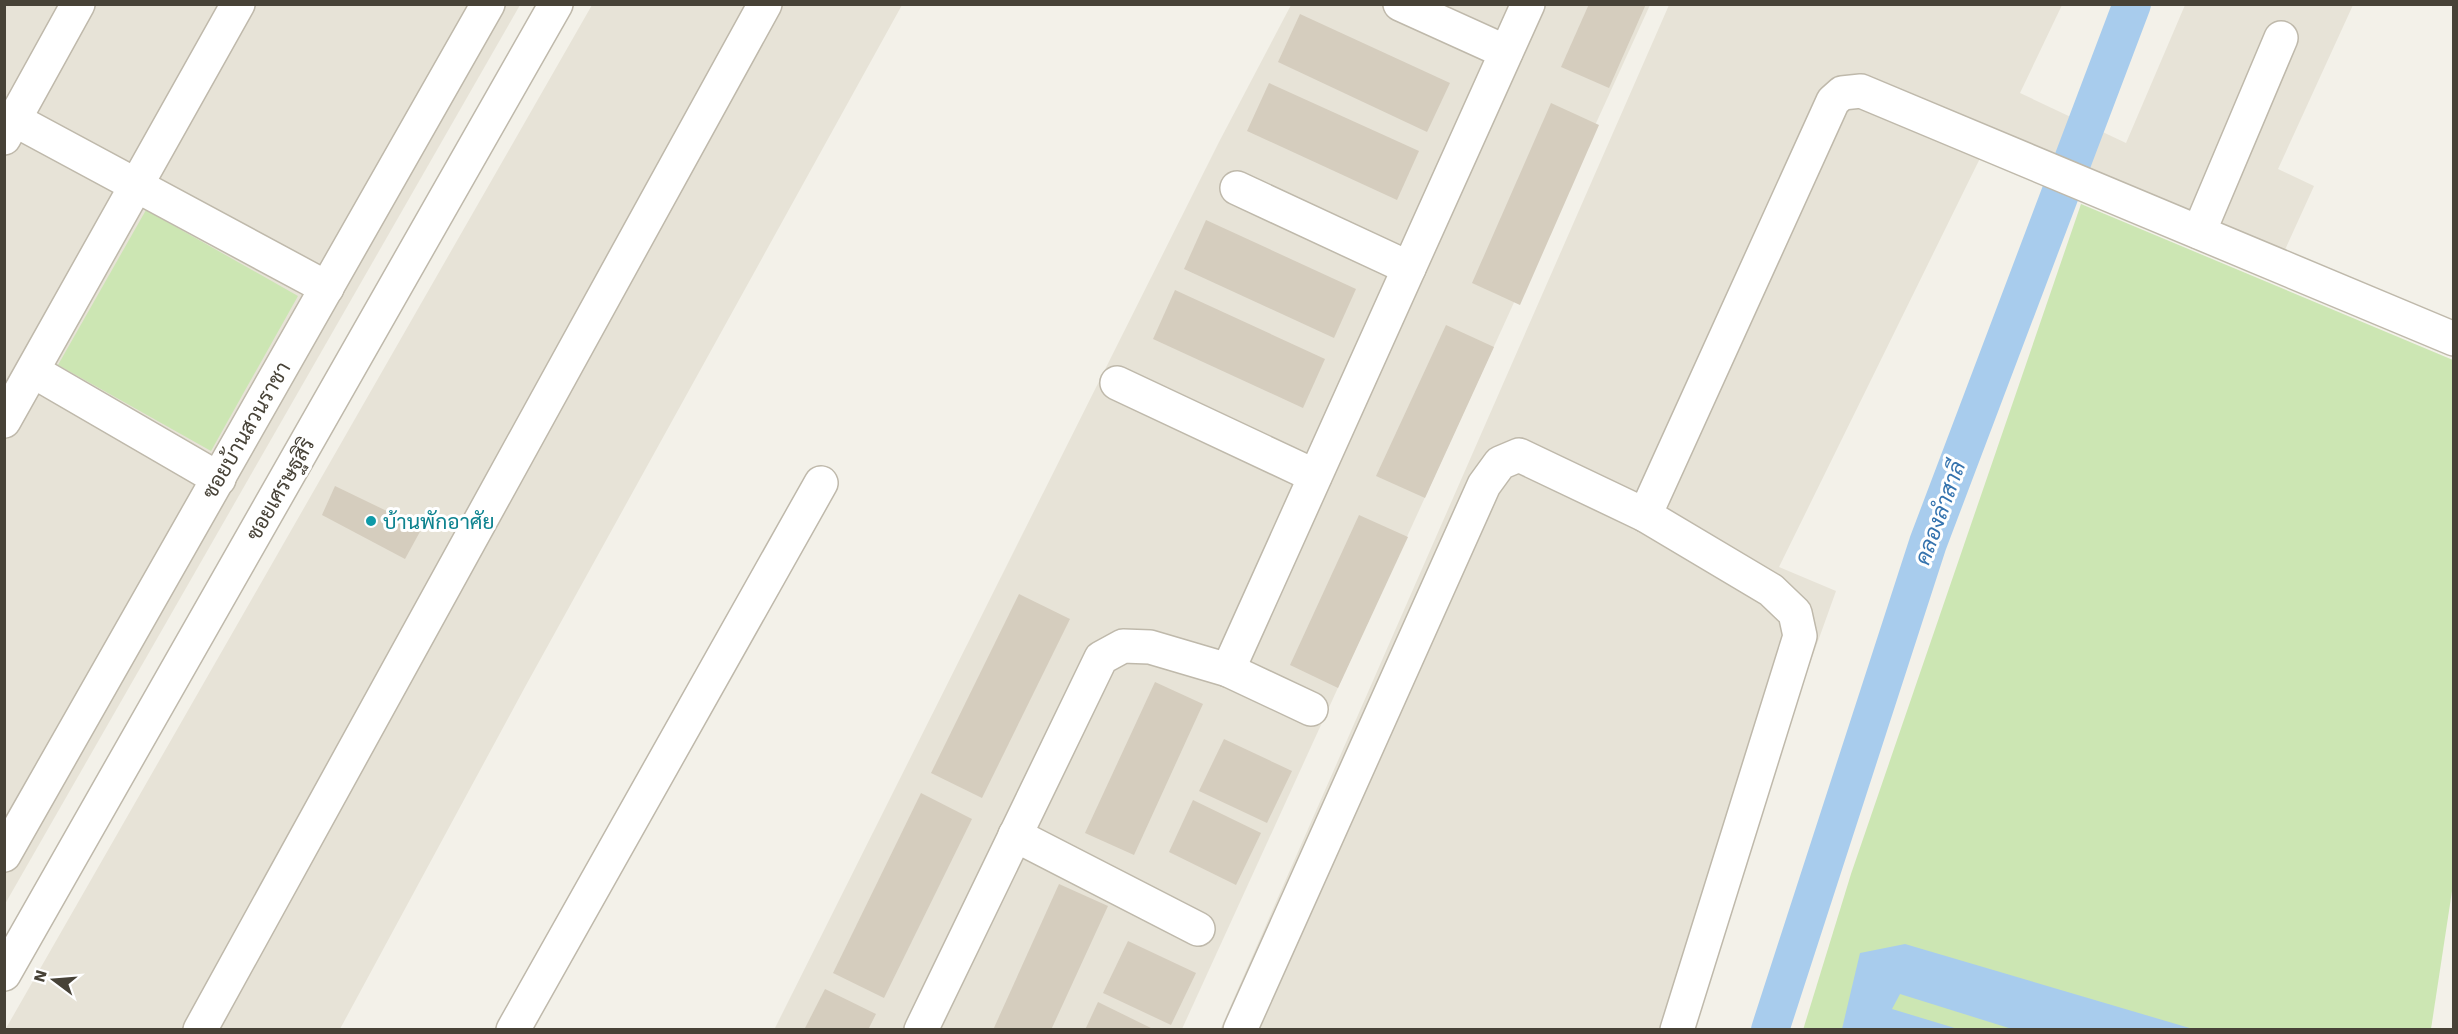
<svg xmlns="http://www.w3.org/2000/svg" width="2458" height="1034" font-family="'Work Sans',Sarabun,sans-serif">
<rect width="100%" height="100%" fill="#f3f1e9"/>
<!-- residential -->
<g fill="#e7e3d7">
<polygon points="5,5 520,5 5,904"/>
<polygon points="592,5 902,5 525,687 340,1029 5,1030"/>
<polygon points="1291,5 1650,5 1182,1029 774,1030 1219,142"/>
<polygon points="1669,5 2062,5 2020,93 2126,143 2185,5 2353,5 2278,169 2314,186 2279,263 1990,138 1779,567 1836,591 1739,861 1670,1029 1220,1030"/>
</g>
<!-- green -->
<g fill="#cce6b3">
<polygon points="2081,204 2453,360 2454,878 2431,1029 1803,1030 1851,874"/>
<polygon points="146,210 298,296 211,451 58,365"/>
</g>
<!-- water -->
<polygon fill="#a8cced" points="1905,944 2193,1029 2012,1029 1900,994 1892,1009 1958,1029 1842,1029 1860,953"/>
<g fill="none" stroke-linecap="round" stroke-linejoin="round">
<!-- canal -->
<polyline stroke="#a8cced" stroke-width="38" points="1770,1030 1928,543 2132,4"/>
</g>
<!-- building -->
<g fill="#d5cdbe">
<polygon points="1589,4 1646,4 1609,88 1561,67"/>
<polygon points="1300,14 1450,83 1427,132 1278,62"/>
<polygon points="1269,83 1419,151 1397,200 1247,131"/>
<polygon points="1551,103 1599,125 1520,305 1472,283"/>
<polygon points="1206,220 1356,289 1334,338 1184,269"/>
<polygon points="1175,290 1325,359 1303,408 1153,339"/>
<polygon points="1446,325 1494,347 1425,498 1376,476"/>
<polygon points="335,486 422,528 405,559 322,515"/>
<polygon points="1359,515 1408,537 1338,688 1290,665"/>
<polygon points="1019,594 1070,619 982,798 931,773"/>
<polygon points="1155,682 1203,704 1134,855 1085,833"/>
<polygon points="1224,739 1292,771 1267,823 1199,791"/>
<polygon points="921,793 972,819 884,998 833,973"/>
<polygon points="1193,800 1261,833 1236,885 1169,852"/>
<polygon points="1059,884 1108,906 1051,1030 993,1030"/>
<polygon points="1128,941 1196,973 1171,1025 1103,993"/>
<polygon points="825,989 876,1014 868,1030 804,1030"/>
<polygon points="1098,1002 1155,1030 1085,1030"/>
</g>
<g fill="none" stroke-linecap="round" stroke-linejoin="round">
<!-- minor casing -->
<g stroke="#bfb9ab" stroke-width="36">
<g id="minor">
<polyline points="1400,4 1506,52"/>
<polyline points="15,120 327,288"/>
<polyline points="4,138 78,4"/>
<polyline points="1237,188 1409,268"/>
<polyline points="2199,232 2281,38"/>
<polyline points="33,371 219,479"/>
<polyline points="1117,383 1315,476"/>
<polyline points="4,421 238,4"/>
<polyline points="1645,515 1833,101 1842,93 1861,91 2454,339"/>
<polyline points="1228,670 1528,4"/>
<polyline points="1015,835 1198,929"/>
<polyline points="4,855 488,4"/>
<polyline points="4,974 556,4"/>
<polyline points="200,1030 765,4"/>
<polyline points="513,1030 821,483"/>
<polyline points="921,1030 1101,658 1123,646 1150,647 1228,670 1311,709"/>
<polyline points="1240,1030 1484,485 1500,463 1519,455 1645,515 1771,590 1795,613 1800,636 1677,1030"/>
</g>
</g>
<!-- minor -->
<use href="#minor" stroke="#fff" stroke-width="33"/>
</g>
<!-- markers -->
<circle fill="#0f9aa8" stroke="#fff" stroke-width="2" cx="371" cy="521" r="6"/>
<g text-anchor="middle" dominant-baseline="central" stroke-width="6" stroke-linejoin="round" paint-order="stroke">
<!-- street labels -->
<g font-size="21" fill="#474237" stroke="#fff">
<text transform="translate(246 430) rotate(-60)">ซอยบ้านสวนราชา</text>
<text transform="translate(280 489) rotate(-60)">ซอยเศรษฐสิริ</text>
</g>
<!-- culture labels -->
<g font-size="21" fill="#0d838f" stroke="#fff" text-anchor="start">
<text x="383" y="521">บ้านพักอาศัย</text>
</g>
<!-- water labels -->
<g font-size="22" font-style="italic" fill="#3573ae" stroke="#fff">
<text transform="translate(1940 513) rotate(-70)">คลองลำสาลี</text>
</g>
</g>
<!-- border -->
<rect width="2458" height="1034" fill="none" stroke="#474237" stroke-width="12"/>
<!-- north arrow -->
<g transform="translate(54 980) rotate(286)" stroke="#ffffff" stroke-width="4.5" paint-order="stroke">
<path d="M0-4.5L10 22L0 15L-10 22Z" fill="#474237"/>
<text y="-9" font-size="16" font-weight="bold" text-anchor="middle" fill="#474237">N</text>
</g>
</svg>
